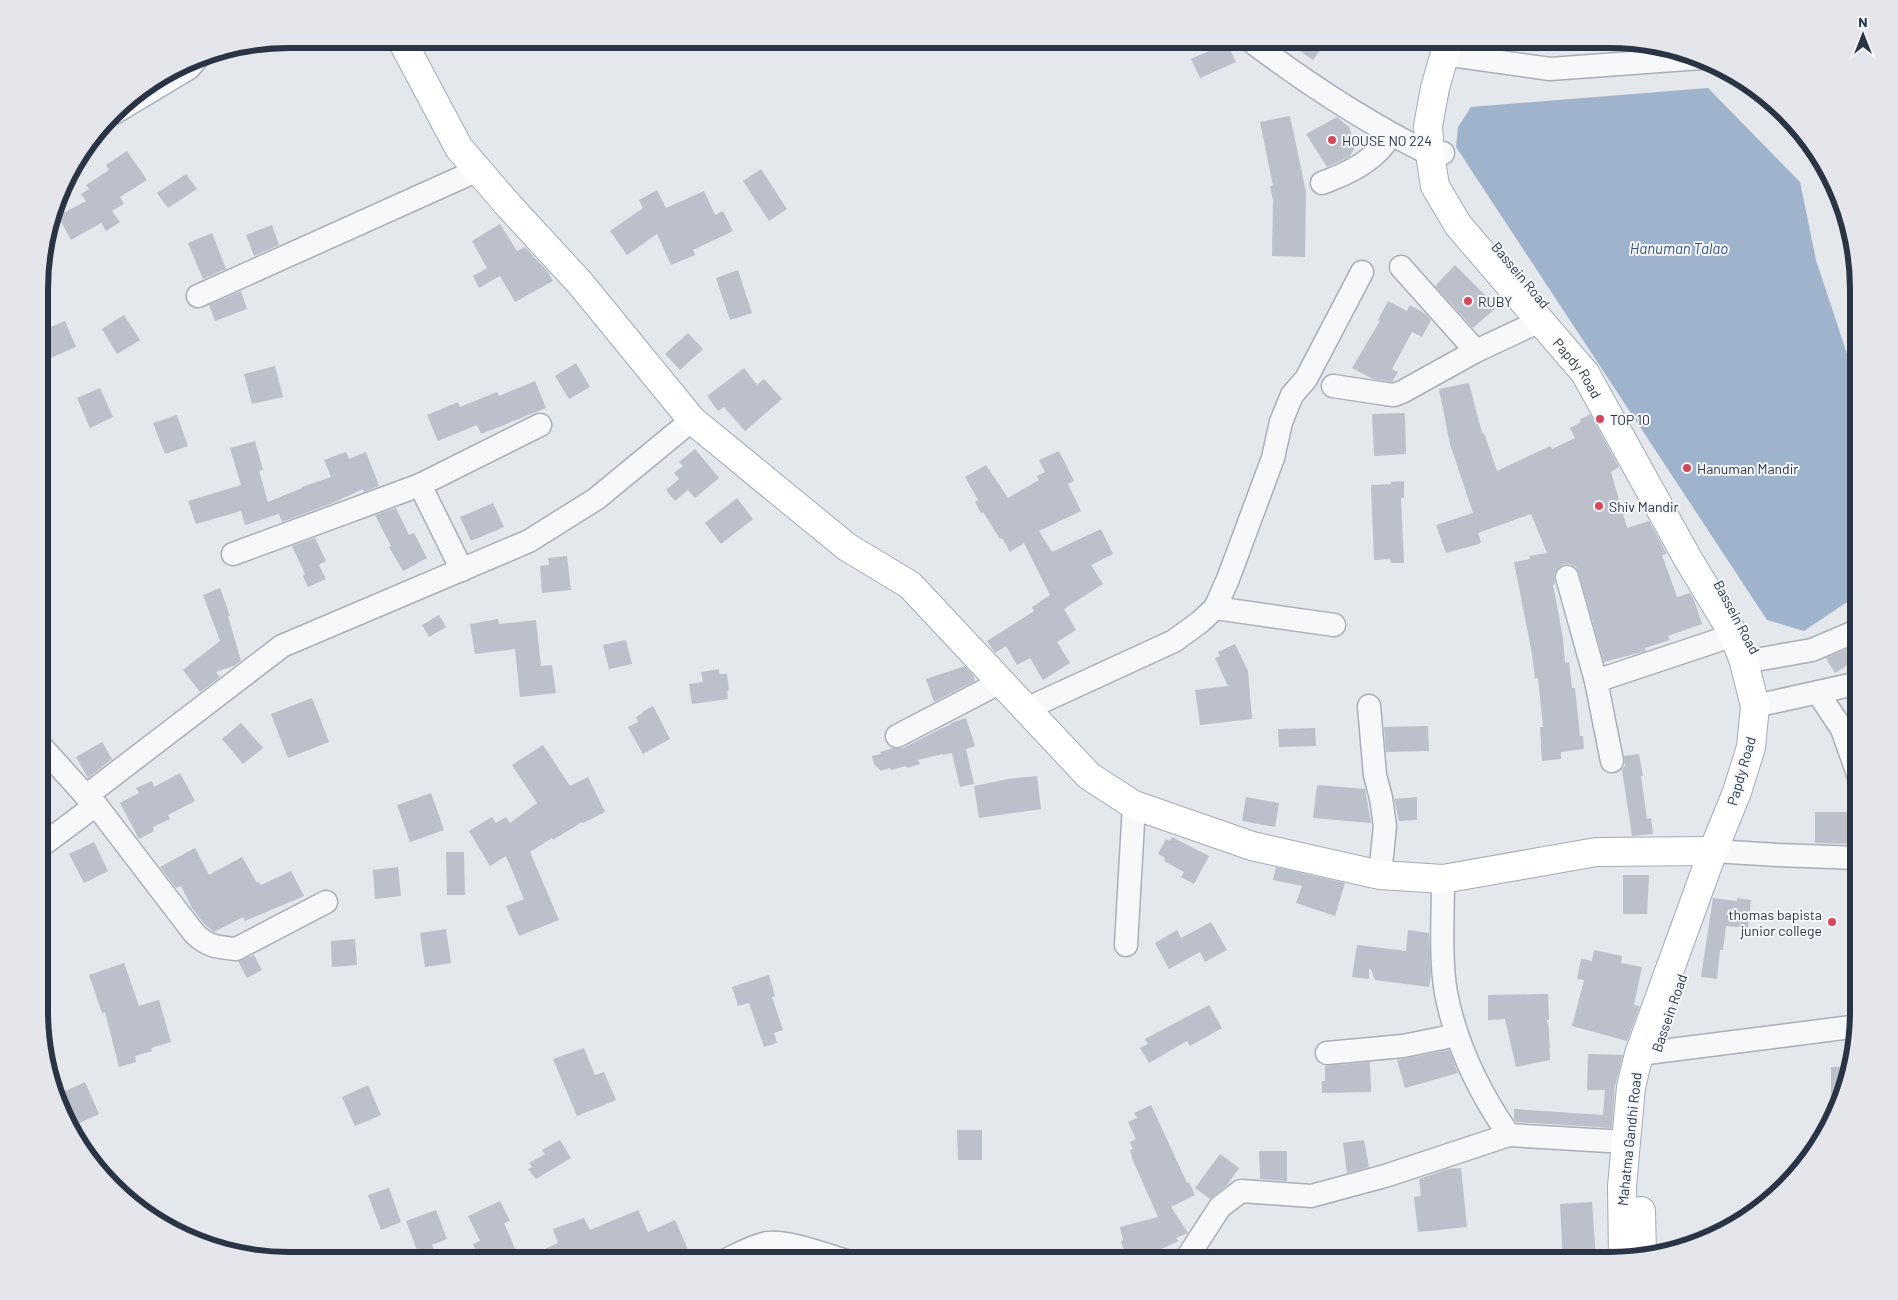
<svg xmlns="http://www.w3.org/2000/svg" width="1898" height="1300" font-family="Barlow,sans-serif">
<rect width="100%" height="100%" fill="#e4e7ec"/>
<!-- water -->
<polygon fill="#9fb4cc" points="1708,88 1800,182 1816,260 1859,390 1859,594 1804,631 1767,620 1456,147 1458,127 1471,107"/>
<!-- building -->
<g fill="#bbc0ca">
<polygon points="1283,39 1328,39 1313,60"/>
<polygon points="1227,43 1236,62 1200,78 1191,59"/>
<polygon points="1290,116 1306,192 1305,257 1272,256 1273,200 1270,186 1273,186 1260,122"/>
<polygon points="1337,117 1349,127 1356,146 1349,157 1327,167 1306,134"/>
<polygon points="127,151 147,180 120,197 124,204 112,211 120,222 106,231 101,223 71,240 58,216 86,201 81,194 89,189 86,185 109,170 106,165"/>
<polygon points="761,169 787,209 769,221 743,181"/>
<polygon points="186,174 197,189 168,208 157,193"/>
<polygon points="657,190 666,208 704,191 715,215 723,211 733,231 693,250 695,255 671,265 657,234 627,255 610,231 643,208 639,200"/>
<polygon points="500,224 517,251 525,247 548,272 553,281 515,302 500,276 479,288 473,276 487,268 472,241"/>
<polygon points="272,225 279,245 254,256 246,235"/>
<polygon points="212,233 226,269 203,279 188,243"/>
<polygon points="1455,265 1497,307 1473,328 1435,286"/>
<polygon points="738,270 752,313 730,320 716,278"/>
<polygon points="241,291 247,309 215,321 209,305"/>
<polygon points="1388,301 1407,311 1410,305 1424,313 1431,320 1422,337 1412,332 1392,369 1398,372 1392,382 1373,379 1352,368 1380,321 1378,320"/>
<polygon points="124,315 140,340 117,354 102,329"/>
<polygon points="65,321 76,347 41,362 41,331"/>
<polygon points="688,333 703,349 680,370 665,354"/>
<polygon points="576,363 590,387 569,399 555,376"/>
<polygon points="275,366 283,397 252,404 244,374"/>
<polygon points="744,368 757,385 764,379 782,399 745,431 724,407 718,411 707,396"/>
<polygon points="535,381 546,408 481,434 477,425 438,441 427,415 458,402 460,407 497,392 499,396"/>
<polygon points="1469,383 1482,433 1484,433 1497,471 1550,446 1552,449 1575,438 1570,428 1581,422 1579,420 1590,414 1619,467 1611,472 1627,528 1649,521 1667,554 1662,555 1677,597 1690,593 1694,600 1702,624 1668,636 1670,640 1645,648 1646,651 1604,662 1579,573 1576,567 1570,564 1564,564 1558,568 1554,574 1555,584 1553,585 1563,638 1565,663 1569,662 1572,688 1575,688 1580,736 1583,736 1584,749 1561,752 1561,759 1542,761 1540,727 1543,727 1538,678 1535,679 1532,654 1514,562 1530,559 1529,556 1547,553 1531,514 1478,533 1481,542 1479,544 1446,553 1436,525 1473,513 1450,444 1439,389"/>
<polygon points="100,388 113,417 90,428 77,398"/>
<polygon points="1405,413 1406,454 1374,456 1372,414"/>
<polygon points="177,415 188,446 165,454 153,423"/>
<polygon points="255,441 263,470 259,471 268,502 302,488 302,487 331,477 324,460 346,452 349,459 366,452 379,486 364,492 363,489 335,502 282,522 279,514 245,525 241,511 196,524 188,501 241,485 230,448"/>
<polygon points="695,449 719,478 695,498 688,490 675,501 666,490 679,479 674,473 683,466 679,462"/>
<polygon points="1059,451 1074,481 1068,484 1081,511 1039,531 1052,552 1101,529 1113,554 1091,565 1103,584 1064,609 1076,630 1057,642 1070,663 1043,680 1030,658 1017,665 1006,646 995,653 987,641 1034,611 1032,607 1050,595 1024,543 1010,552 1002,538 1000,539 983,512 981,513 975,502 978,500 965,477 986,465 1008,498 1039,480 1037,476 1045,472 1039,460"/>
<polygon points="1404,481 1404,498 1401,498 1404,563 1391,563 1390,559 1374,560 1371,485 1391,484 1391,482"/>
<polygon points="737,498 753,519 721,544 705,523"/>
<polygon points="493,503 504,527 471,541 460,517"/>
<polygon points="396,508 409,535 414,533 427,558 403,571 389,547 391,546 375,515"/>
<polygon points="315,538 326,561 319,565 326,579 308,587 303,576 305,574 292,546"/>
<polygon points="567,556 571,590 542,593 540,566 549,565 548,558"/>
<polygon points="220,588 230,616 228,616 241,661 234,666 216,672 220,677 200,692 183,670 220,641 203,595"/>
<polygon points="439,615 446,627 429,637 422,625"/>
<polygon points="498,619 499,624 536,620 541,666 552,665 556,693 520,697 515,649 475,654 470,624"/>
<polygon points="626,640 632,664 609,669 603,645"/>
<polygon points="1235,644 1248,671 1252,719 1200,725 1195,690 1228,686 1215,658 1220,656 1218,652"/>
<polygon points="1859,644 1859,658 1835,673 1826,658"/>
<polygon points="965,666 973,675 975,681 934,702 926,679"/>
<polygon points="719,669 719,674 727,674 729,690 727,691 728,699 692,704 689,684 703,682 701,672"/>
<polygon points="312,698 329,742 288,758 271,714"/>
<polygon points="653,706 670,739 643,754 628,727 638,722 636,717 643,713 642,712"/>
<polygon points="966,718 975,746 966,749 974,784 960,787 952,753 943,755 942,754 918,760 920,764 907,768 906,766 891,770 890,768 881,771 874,764 872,756 881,754 880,752 893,748 903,748 942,728 950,725 951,723"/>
<polygon points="241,723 263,748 243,764 222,739"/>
<polygon points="1428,726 1429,751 1386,752 1384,727"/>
<polygon points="1315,728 1316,746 1279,747 1278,729"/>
<polygon points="102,742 112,759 88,778 76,757"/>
<polygon points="543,745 570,786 588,777 605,812 583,823 582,822 553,840 552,838 530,852 559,920 519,936 506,906 524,899 506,856 490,866 469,831 492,817 496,823 506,817 510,823 537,803 512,765"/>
<polygon points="1639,754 1643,776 1641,776 1647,819 1651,818 1653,834 1632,836 1622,770 1625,765 1624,756"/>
<polygon points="180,773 195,801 168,815 170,819 153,827 154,831 139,839 120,803 139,793 136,788 152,781 154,787"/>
<polygon points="1037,776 1041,809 979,818 974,786 1008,779"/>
<polygon points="1317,785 1365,789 1371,823 1313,818"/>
<polygon points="431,793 444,830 410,842 397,805"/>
<polygon points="1246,797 1279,803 1275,827 1242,821"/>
<polygon points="1417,797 1417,820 1399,821 1394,799"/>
<polygon points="1815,812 1855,812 1855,844 1815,843"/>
<polygon points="1172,837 1209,856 1194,884 1181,877 1184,872 1164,861 1165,858 1158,854 1166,839 1170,841"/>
<polygon points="94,842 108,871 84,883 69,854"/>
<polygon points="195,848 209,875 242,857 257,883 259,882 261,885 291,871 304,896 245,921 243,917 214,932 204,924 192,908 181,886 176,888 160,867"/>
<polygon points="446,852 464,852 465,895 447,895"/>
<polygon points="398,867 401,896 375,899 373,870"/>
<polygon points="1276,867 1345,883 1335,916 1296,903 1302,886 1273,880"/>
<polygon points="1623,875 1649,875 1647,914 1623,914"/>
<polygon points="1713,898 1737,901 1737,898 1751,900 1748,928 1726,926 1723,950 1720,950 1717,979 1701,977"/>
<polygon points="1211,922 1227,950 1205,962 1200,952 1169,969 1155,943 1177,930 1181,938"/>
<polygon points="446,929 451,963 425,967 420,933"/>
<polygon points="1408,930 1429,933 1431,975 1429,987 1375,980 1371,969 1369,969 1369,979 1352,977 1357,945 1406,951"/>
<polygon points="355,939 357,965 332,967 331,941"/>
<polygon points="1594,950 1622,956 1621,963 1642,967 1634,1005 1640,1006 1627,1041 1572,1026 1584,980 1577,979 1581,959 1592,961"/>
<polygon points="254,955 262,970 247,978 238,961"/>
<polygon points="124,963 139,1006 159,1000 171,1042 151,1048 152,1051 135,1056 136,1062 119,1067 105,1012 102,1013 89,975"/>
<polygon points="769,975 775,996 772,997 783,1030 774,1033 777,1043 764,1047 749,1003 738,1006 732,987"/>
<polygon points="1548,994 1549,1020 1547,1020 1549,1029 1550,1060 1516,1067 1505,1019 1488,1020 1488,995"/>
<polygon points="1209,1005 1222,1028 1190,1046 1187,1041 1149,1063 1140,1048 1148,1044 1145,1039"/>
<polygon points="584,1048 595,1075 604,1072 616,1100 577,1116 553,1059"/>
<polygon points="1449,1050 1458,1073 1405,1088 1397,1060"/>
<polygon points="1588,1054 1623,1055 1615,1086 1612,1128 1516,1122 1514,1119 1514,1109 1603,1115 1605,1090 1587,1090"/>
<polygon points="1370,1062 1371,1092 1322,1093 1322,1081 1325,1081 1325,1066"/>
<polygon points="1831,1067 1851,1067 1844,1096 1831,1096"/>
<polygon points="85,1082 99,1114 75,1125 61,1093"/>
<polygon points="368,1085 381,1115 355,1126 342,1097"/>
<polygon points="1151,1105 1187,1183 1189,1182 1195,1195 1171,1207 1188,1233 1176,1238 1179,1241 1150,1254 1127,1260 1121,1241 1123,1240 1120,1227 1158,1217 1131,1156 1132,1156 1130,1150 1133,1149 1130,1142 1136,1139 1128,1122 1137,1118 1134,1113"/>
<polygon points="957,1130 982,1130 982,1160 958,1160"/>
<polygon points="560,1140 571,1158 536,1179 528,1169 532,1167 529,1163 545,1154 542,1150"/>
<polygon points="1364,1140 1369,1167 1347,1173 1343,1143"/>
<polygon points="1259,1151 1287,1151 1287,1181 1260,1179"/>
<polygon points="1220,1154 1239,1168 1227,1185 1210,1199 1195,1188"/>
<polygon points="1461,1168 1467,1227 1418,1232 1414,1197 1421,1196 1419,1179 1447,1169"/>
<polygon points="389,1188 401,1222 381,1230 368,1195"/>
<polygon points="500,1201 510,1221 504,1223 520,1260 558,1243 553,1229 584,1218 590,1230 638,1210 648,1232 675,1220 693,1261 603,1261 600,1250 578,1261 480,1261 473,1244 480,1241 468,1216"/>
<polygon points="1592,1202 1596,1261 1563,1261 1560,1204"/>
<polygon points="436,1210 447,1239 432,1245 438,1261 421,1261 406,1221"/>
</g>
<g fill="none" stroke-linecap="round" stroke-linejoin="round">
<!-- minor casing -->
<g stroke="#a9aeb7" stroke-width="25">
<g id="minor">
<path d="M1248 39C1305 82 1365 122 1430 154L1443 153"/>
<polyline points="1444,54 1550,69 1701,58"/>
<polyline points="114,113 189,68 198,57"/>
<path d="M1322 183C1349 173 1377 160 1391 134"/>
<polyline points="1401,267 1476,351"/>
<polyline points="198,296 478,170"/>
<polyline points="1333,386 1386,394 1394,395 1402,392 1476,351 1540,321"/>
<polyline points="420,485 462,570"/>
<polyline points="233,554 420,485 540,425"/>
<polyline points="1567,577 1596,681 1612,761"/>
<polyline points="1215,608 1334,625"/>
<polyline points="1744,662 1812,650 1859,630"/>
<polyline points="1596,681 1734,635"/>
<polyline points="1818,693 1842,729 1859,777"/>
<polyline points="1369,706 1375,775 1381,798 1385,826 1380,875"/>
<polyline points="1755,706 1859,683"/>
<polyline points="1026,709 1174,641 1200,622 1215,608 1228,579 1273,458 1281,422 1292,395 1306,379 1362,272"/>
<polyline points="897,736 1001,682"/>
<path d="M41 746 86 796 96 805 194 933C208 947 217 947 236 949L326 902"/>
<polyline points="86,796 282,646 529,541 596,499 692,420"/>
<polyline points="41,846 96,805"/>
<polyline points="1713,851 1778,855 1859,858"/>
<path d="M1443 879C1443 914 1440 959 1446 993 1456 1045 1479 1092 1509 1135L1626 1142"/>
<polyline points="1126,945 1134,805"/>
<polyline points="1327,1053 1403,1046 1457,1035"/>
<polyline points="1639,1054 1859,1026"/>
<path d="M724 1261C737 1255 752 1246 767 1243 787 1240 826 1255 846 1261"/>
<polyline points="1185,1261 1220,1207 1241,1191 1311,1196 1385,1176 1509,1135"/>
</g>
</g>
<!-- major casing -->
<g stroke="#a3abb8" stroke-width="30">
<g id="major">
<polyline points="401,39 459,148 509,206 580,283 692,420 847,547 910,585 1089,776 1134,805 1252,846 1380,875 1443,879 1596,852 1713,851"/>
<path id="s1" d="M1449 39 1435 88 1428 126 1430 154 1435 186 1458 225 1585 373 1688 559 1734 635 1744 662 1755 706 1751 747 1737 792 1713 851 1639 1054 1631 1087 1622 1186 1623 1259"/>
<polyline points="1641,1211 1642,1257"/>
</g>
</g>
<!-- minor -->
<use href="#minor" stroke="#f7f8fa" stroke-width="22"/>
<!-- major -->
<use href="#major" stroke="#fff" stroke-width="28"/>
</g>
<!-- markers -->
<g fill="#d1495b" stroke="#f4f6f9" stroke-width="2">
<circle cx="1332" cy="140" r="5"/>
<circle cx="1468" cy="301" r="5"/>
<circle cx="1600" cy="419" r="5"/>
<circle cx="1687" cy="468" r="5"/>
<circle cx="1599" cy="506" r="5"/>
<circle cx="1832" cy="922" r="5"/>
</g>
<g text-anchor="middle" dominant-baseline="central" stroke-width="4" stroke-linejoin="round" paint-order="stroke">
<!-- poi labels -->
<g font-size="14" fill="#2b3445" stroke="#f4f6f9" text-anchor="start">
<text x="1342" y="140">HOUSE NO 224</text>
<text x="1478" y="301">RUBY</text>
<text x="1610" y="419">TOP 10</text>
<text x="1697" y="468">Hanuman Mandir</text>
<text x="1609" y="506">Shiv Mandir</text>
<text x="1822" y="914" text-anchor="end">thomas bapista<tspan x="1822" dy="16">junior college</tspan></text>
</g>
<!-- street labels -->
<g font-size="14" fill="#2b3445" stroke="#f4f6f9">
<text transform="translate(1521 275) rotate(50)">Bassein Road</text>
<text stroke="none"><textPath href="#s1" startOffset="382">Papdy Road</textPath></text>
<text transform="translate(1737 617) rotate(62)">Bassein Road</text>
<text transform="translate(1741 771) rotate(-74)">Papdy Road</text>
<text transform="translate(1669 1013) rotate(-71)">Bassein Road</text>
<text transform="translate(1629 1139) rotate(-84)">Mahatma Gandhi Road</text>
</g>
<!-- water labels -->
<g font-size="15" font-style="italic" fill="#34527a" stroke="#f4f6f9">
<text x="1679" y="248">Hanuman Talao</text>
</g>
</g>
<!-- crop -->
<path d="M0 0H1898V1300H0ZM289 48H1609A241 241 0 0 1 1850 289V1011A241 241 0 0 1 1609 1252H289A241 241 0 0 1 48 1011V289A241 241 0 0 1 289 48Z" fill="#e4e6eb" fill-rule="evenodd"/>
<path fill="none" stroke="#2b3445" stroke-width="6" d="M289 48H1609A241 241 0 0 1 1850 289V1011A241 241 0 0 1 1609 1252H289A241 241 0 0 1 48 1011V289A241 241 0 0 1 289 48Z"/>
<!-- north arrow -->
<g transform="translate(1863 35)" stroke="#f4f6f9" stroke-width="4" paint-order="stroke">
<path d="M0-4L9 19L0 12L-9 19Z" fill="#2b3445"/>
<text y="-8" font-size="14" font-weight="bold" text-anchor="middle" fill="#2b3445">N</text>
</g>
</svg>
